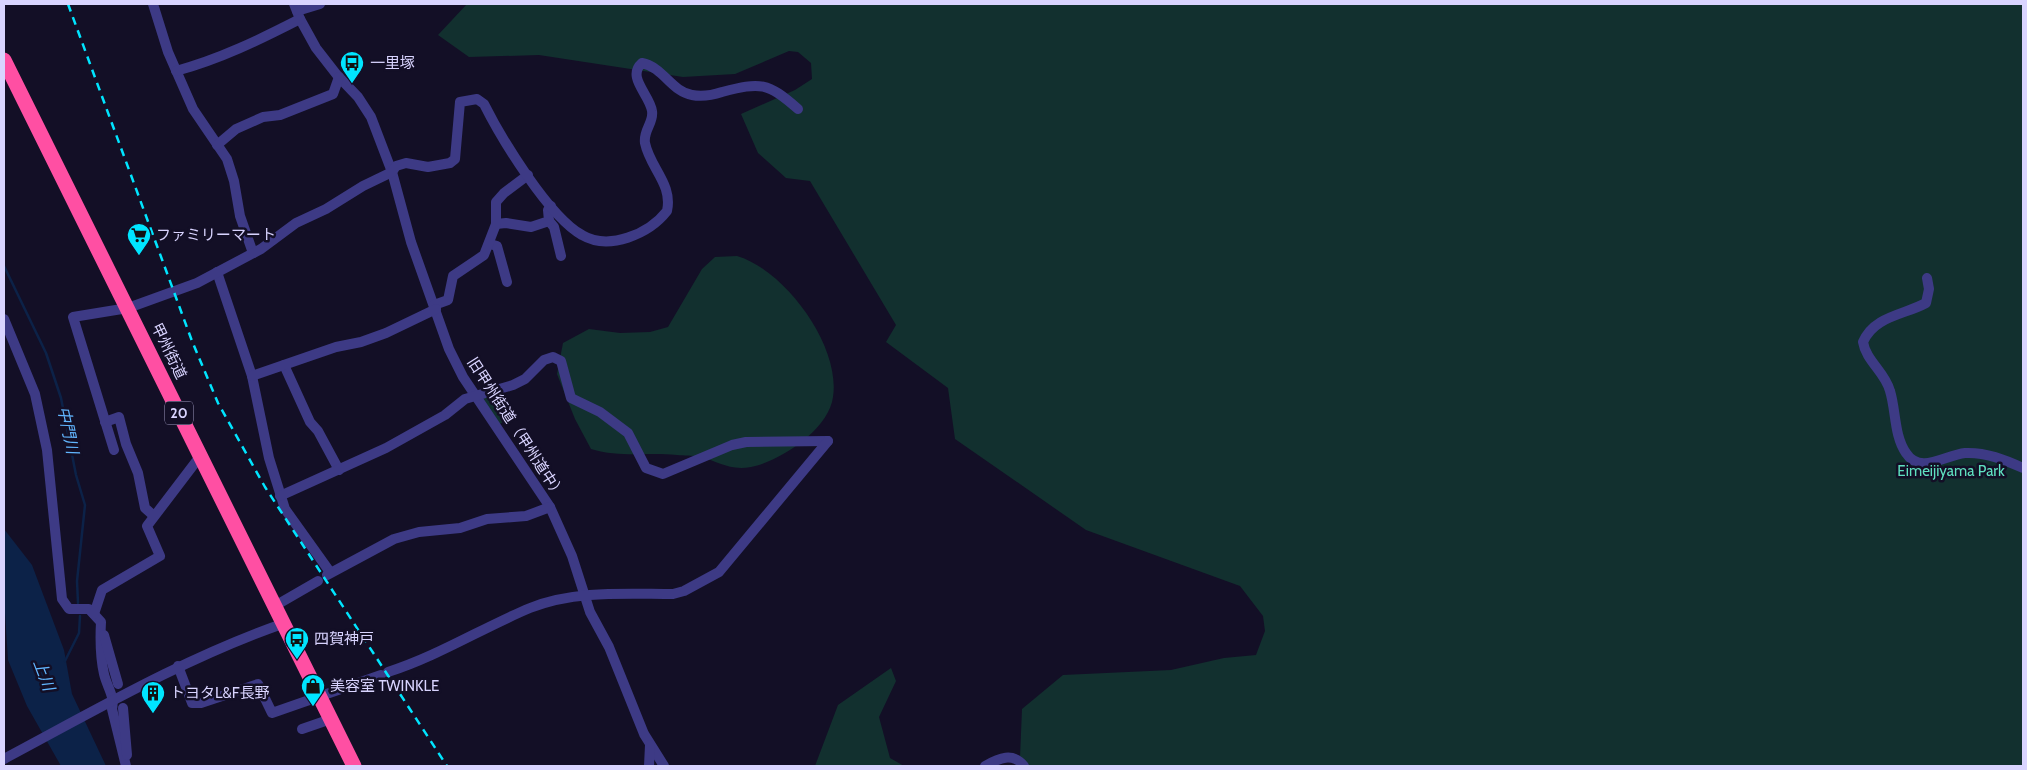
<svg xmlns="http://www.w3.org/2000/svg" width="2027" height="770" font-family="Cabin,'Noto Sans JP',sans-serif">
<rect width="100%" height="100%" fill="#130f26"/>
<!-- green -->
<g fill="#12302f">
<polygon points="467,4 2023,4 2023,766 1016,766 1020,758 1022,709 1063,675 1171,670 1224,658 1256,655 1265,631 1263,616 1240,586 1086,530 955,439 948,388 886,342 896,325 810,181 786,178 758,153 741,114 795,90 812,79 811,63 798,52 789,51 735,74 683,77 539,55 469,57 438,35"/>
<path d="M737 256C785 270 841 346 833 397 829 429 781 461 751 467 729 471 718 461 700 457 692 455 684 456 677 455 647 452 621 458 591 449L575 419 557 374 563 343 589 329 620 333 650 332 668 327 702 269 715 257Z"/>
<polygon points="498,391 515,415 498,425 482,396"/>
<polygon points="891,668 896,681 879,717 890,758 904,766 815,766 838,705"/>
</g>
<!-- water -->
<polygon fill="#0c2248" points="4,529 32,565 64,650 72,694 106,766 61,766 27,706 8,660 4,598"/>
<g fill="none" stroke-linecap="round" stroke-linejoin="round">
<!-- stream -->
<g stroke="#0c2248" stroke-width="2.5">
<polyline points="4,266 46,353 61,398 76,475 85,505 77,581 78,603"/>
<polyline points="65,661 79,633 80,616"/>
</g>
<!-- minor -->
<g stroke="#3d3a85" stroke-width="10">
<polyline points="153,4 168,52 193,109 227,159 234,181 240,216 253,253"/>
<polyline points="294,4 300,19 316,48 337,75 358,97 371,117 392,172 411,242 449,349 463,377 550,507 572,556 590,612 609,647 644,734 664,766"/>
<polyline points="297,11 320,4"/>
<path d="M176 71C220 59 259 40 300 19"/>
<polyline points="217,145 236,129 263,117 280,115 333,94 339,77"/>
<polyline points="549,221 554,227 561,256"/>
<polyline points="496,224 506,223 531,227 549,221 548,210 551,206"/>
<polyline points="490,244 497,246 507,282"/>
<polyline points="217,272 252,376 269,458 285,509 330,572"/>
<path d="M1927 278 1929 289 1926 303C1904 315 1874 316 1863 342 1866 361 1885 372 1890 391 1896 410 1894 436 1906 453 1920 475 1945 455 1965 453 1986 452 2005 460 2023 468"/>
<polyline points="434,305 448,300 453,276 484,255 496,224 496,202 504,193 528,175"/>
<path d="M4 319 35 394 47 450 62 599 69 609H89L101 622C100 640 100 656 104 674 107 687 115 696 112 709L126 766"/>
<polyline points="284,365 310,422 318,431 339,470"/>
<polyline points="252,376 336,347 361,342 386,333 436,309"/>
<polyline points="105,422 119,417 126,444 138,473 145,508 154,516"/>
<path d="M114 450 73 317 128 308 197 283 261 249 296 223 326 209 363 186 392 172 396 166 406 163 428 167 450 163 455 159 460 102 477 99 484 104C501 138 549 217 582 235 609 251 649 234 667 211 673 184 650 168 645 143 643 130 654 123 652 111 650 95 626 77 642 63 663 67 672 92 692 95 702 97 713 95 722 92 761 82 767 82 798 109"/>
<polyline points="280,496 386,448 445,415 465,399 513,385 525,379 544,360 553,357 561,361 571,398 600,412 628,433 646,468 663,474 732,445 746,442 828,441"/>
<polyline points="327,575 394,539 419,532 460,528 487,519 526,516 550,507"/>
<polyline points="273,607 318,581"/>
<polyline points="94,614 102,590 160,556 147,526 198,459"/>
<polyline points="104,635 118,684"/>
<polyline points="178,666 192,703 201,703 258,684 272,713 381,675"/>
<path d="M388 672C438 656 482 628 530 608 575 590 626 594 673 594L684 591 719 572 828 441"/>
<polyline points="123,708 127,755"/>
<polyline points="302,729 331,719"/>
<path d="M4 759C96 710 183 659 282 624"/>
<polyline points="649,766 650,745"/>
<path d="M985 766C999 758 1013 752 1024 766"/>
</g>
<!-- highway -->
<polyline stroke="#ff4fa3" stroke-width="15" points="4,60 354,766"/>
<!-- rail -->
<polyline stroke="#00e5ff" stroke-width="2.5" stroke-dasharray="8 6" stroke-linecap="butt" points="68,4 192,341 218,403 265,487 447,766"/>
</g>
<!-- icons -->
<defs>
<g id="bus-pin" transform="scale(1.25)"><path d="M0 17L-7.5 6A9.5 9.5 0 1 1 7.5 6Z" fill="#00e5ff" stroke="#130f26"/><path d="M-5-6H5V4H4V6H2V4H-2V6H-4V4H-5ZM-3.5-4V0h7V-4ZM-3.5 1.2v1.5H-2V1.2ZM2 1.2v1.5H3.5V1.2Z" fill="#111"/></g>
<g id="supermarket-pin" transform="scale(1.25)"><path d="M0 17L-7.5 6A9.5 9.5 0 1 1 7.5 6Z" fill="#00e5ff" stroke="#130f26"/><path d="M-6-5.5h2.5l.6 2H6L4.5 2H-2.5L-4.4-4H-6ZM-1.5 3.2a1.3 1.3 0 1 0 .1 0ZM3 3.2a1.3 1.3 0 1 0 .1 0Z" fill="#111"/></g>
<g id="shop-pin" transform="scale(1.25)"><path d="M0 17L-7.5 6A9.5 9.5 0 1 1 7.5 6Z" fill="#00e5ff" stroke="#130f26"/><path d="M-5-2.5h2.3a2.7 3.5 0 0 1 5.4 0H5L5.5 6h-11ZM-1.5-2.5h3a1.5 2.3 0 0 0-3 0Z" fill="#111"/></g>
<g id="building-pin" transform="scale(1.25)"><path d="M0 17L-7.5 6A9.5 9.5 0 1 1 7.5 6Z" fill="#00e5ff" stroke="#130f26"/><path d="M-4-6H4V6H1V3H-1V6H-4ZM-2.5-4.3h1.7v1.8h-1.7ZM.8-4.3h1.7v1.8H.8ZM-2.5-1h1.7V.8h-1.7ZM.8-1h1.7V.8H.8Z" fill="#111"/></g>
</defs>
<g fill-rule="evenodd">
<use href="#bus-pin" x="352" y="63"/>
<use href="#supermarket-pin" x="139" y="235"/>
<use href="#bus-pin" x="297" y="639"/>
<use href="#shop-pin" x="313" y="686"/>
<use href="#building-pin" x="153" y="693"/>
</g>
<g text-anchor="middle" dominant-baseline="central" stroke-width="5" stroke-linejoin="round" paint-order="stroke">
<!-- shield labels -->
<rect fill="#130f26" stroke="#9e99be" stroke-width="1" x="165" y="401.5" width="28" height="23" rx="4"/>
<g font-size="14" font-weight="bold" fill="#d9d4ff">
<text x="179" y="413">20</text>
</g>
<!-- poi labels -->
<g font-size="15" fill="#d9d4ff" stroke="#130f26" text-anchor="start">
<text x="370" y="63">一里塚</text>
<text x="156" y="235">ファミリーマート</text>
<text x="314" y="639">四賀神戸</text>
<text x="330" y="686">美容室 TWINKLE</text>
<text x="170" y="693">トヨタL&amp;F長野</text>
</g>
<!-- street labels -->
<g font-size="15" fill="#d9d4ff" stroke="#130f26">
<text transform="translate(169 351) rotate(64)">甲州街道</text>
<text transform="translate(516 428) rotate(57)">旧甲州街道（甲州道中）</text>
</g>
<!-- park labels -->
<g font-size="15" fill="#5fe0c0" stroke="#130f26">
<text x="1951" y="471">Eimeijiyama Park</text>
</g>
<!-- water labels -->
<g font-size="16" font-style="italic" fill="#62b6ff" stroke="#130f26">
<text transform="translate(68 430) rotate(78)">中門川</text>
<text transform="translate(44 675) rotate(69)">上川</text>
</g>
</g>
<!-- border -->
<rect width="2027" height="770" fill="none" stroke="#d9d4ff" stroke-width="10"/>
</svg>
